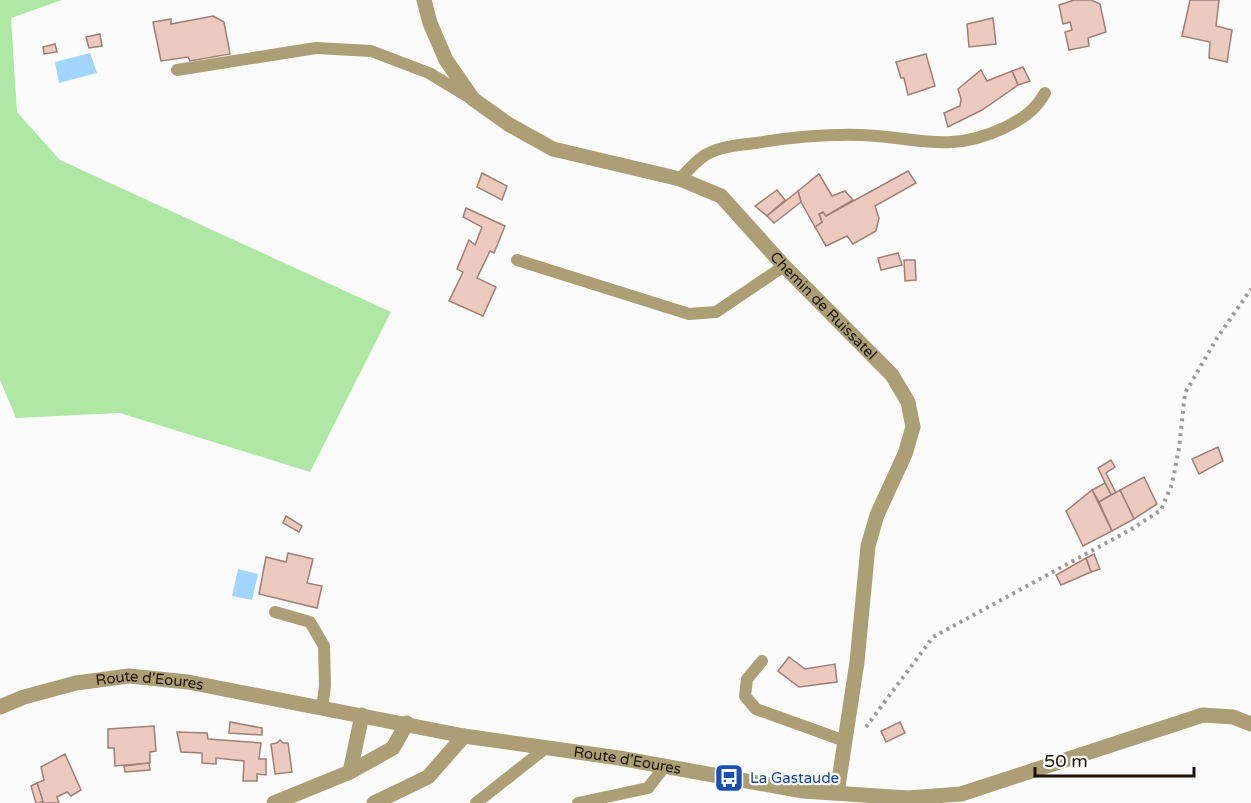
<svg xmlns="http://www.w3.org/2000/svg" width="1251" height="803" font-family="'Varela Round',sans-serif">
<rect width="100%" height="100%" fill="#fbfbfb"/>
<!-- green -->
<polygon fill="#aee8a4" points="0,0 62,0 11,18 17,112 60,160 391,312 310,472 120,413 16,418 0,380"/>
<!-- water -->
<g fill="#a3d6ff">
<polygon points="90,53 97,73 59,83 55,62"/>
<polygon points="238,569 258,574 252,600 232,596"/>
</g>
<!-- building -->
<g fill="#eccabe" stroke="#9f8075" stroke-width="1.5">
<polygon points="1074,0 1091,0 1100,4 1106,32 1088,38 1089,46 1069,50 1065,32 1072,30 1070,22 1063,24 1059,5"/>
<polygon points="1190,0 1219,0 1216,26 1232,30 1227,62 1209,58 1210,42 1182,36"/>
<polygon points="213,16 224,22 230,54 190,61 188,57 161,61 153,22 171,19 171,24"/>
<polygon points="993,18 996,44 969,47 967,24"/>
<polygon points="100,34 102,46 89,48 86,37"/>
<polygon points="55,44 57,52 44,54 43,47"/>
<polygon points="926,54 935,86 908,95 904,78 901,78 896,62"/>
<polygon points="1023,67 1030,81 1018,85 1012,71"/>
<polygon points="981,70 987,81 1012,71 1018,85 982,110 948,127 944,113 960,106 961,99 958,89"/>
<polygon points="908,171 916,183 875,206 879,218 876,231 853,244 847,236 826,246 815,227 822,222 819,214 823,212 826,216"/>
<polygon points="482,173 507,186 502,200 477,187"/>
<polygon points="819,174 832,196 845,191 853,200 826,216 823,212 819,214 822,222 815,227 801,202 798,191"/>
<polygon points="777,190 785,200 767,216 755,206"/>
<polygon points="798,191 801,202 774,223 767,216"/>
<polygon points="466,208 505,226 494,253 490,251 477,278 496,287 483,316 449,301 463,272 457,269 469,240 475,245 482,227 463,217"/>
<polygon points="898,253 902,265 881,270 878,258"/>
<polygon points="904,260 915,260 916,280 905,281"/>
<polygon points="1218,447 1223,461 1199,474 1192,459"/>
<polygon points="1111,460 1115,467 1106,473 1116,493 1111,495 1098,468"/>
<polygon points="1144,477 1157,504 1134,519 1120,490"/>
<polygon points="1105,483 1111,495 1099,502 1092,490"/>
<polygon points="1092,490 1112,531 1083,546 1066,511"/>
<polygon points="1120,490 1134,519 1112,531 1099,502"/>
<polygon points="286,516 302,526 299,532 283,523"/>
<polygon points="288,553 313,559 307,583 322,586 317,608 259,594 266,557 286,562"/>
<polygon points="1094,554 1100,569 1091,572 1086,558"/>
<polygon points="1086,558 1091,572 1061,585 1056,575"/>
<polygon points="789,657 805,669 835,664 837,682 799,687 778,671"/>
<polygon points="230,722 262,728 262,735 229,733"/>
<polygon points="900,722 905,733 886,742 881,731"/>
<polygon points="154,726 156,751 150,752 150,763 115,766 114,748 108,748 108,729"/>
<polygon points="177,732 207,733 208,739 261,743 259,759 266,759 266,775 257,774 257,781 243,781 244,761 216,758 216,764 202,763 202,753 181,752"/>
<polygon points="280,740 283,743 288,743 292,772 275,774 271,744 277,743"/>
<polygon points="65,754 81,790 71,796 67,792 57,797 59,803 43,803 37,783 44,780 41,767"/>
<polygon points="149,763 150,770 125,772 124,766"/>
<polygon points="37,783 43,801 39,803 36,803 31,786"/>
</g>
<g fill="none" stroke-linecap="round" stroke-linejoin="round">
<!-- path -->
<polyline stroke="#9f9b98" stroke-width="4" stroke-dasharray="3 4.5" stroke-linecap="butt" points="866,727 933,637 1130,530 1161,510 1172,484 1179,448 1185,393 1217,338 1251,289"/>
<!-- service -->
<g stroke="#ac9f76" stroke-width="12">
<polyline points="177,70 316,48 371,51 429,73 472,99"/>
<path d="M680 179C688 170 697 160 707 154 722 146 739 145 756 143 792 137 824 134 861 135 918 137 948 154 1004 128 1022 119 1035 111 1045 93"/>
<polyline points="517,260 689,314 716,312 784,266"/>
<polyline points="275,612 310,622 324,646 325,686 322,708"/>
<polyline points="762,661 747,679 745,696 756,709 845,741"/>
<polyline points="476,803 547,747"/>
<polyline points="578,803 648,788 665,766"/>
</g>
<!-- minor -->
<g stroke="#ac9f76" stroke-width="15">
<path id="s1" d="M424 0 430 23 446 60 473 99 508 124 553 149 680 179 721 196 784 266 892 375 908 402 913 427 905 454 877 515 868 546 857 662 837 793"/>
<polyline points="350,772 362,715"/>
<polyline points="274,803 350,772 393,748 407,723"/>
<polyline points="374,803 428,777 464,736"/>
</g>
<!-- tertiary -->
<path stroke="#ac9f76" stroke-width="15" id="s2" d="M0 707 24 697 76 683 129 676 188 682 464 736 619 758 803 791 908 798 961 794 1203 715 1233 717 1251 724"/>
</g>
<!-- icons -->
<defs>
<g id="bus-square" transform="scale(1.5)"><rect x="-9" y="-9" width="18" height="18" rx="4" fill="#1a4fb4" stroke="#fbfbfb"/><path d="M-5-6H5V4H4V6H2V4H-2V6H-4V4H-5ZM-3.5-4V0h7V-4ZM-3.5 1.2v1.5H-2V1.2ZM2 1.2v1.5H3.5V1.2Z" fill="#fff"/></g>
</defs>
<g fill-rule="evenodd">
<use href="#bus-square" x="729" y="778"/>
</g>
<g text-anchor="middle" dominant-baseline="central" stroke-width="4.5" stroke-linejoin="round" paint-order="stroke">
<!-- street labels -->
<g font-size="15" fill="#1e140d" stroke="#fbfbfb">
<text stroke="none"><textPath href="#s1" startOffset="531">Chemin de Ruissatel</textPath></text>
<text stroke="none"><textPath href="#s2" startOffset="154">Route d'Eoures</textPath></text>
<text stroke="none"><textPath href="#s2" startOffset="639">Route d'Eoures</textPath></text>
</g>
<!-- transit labels -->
<g font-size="15" fill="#164399" stroke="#fbfbfb" text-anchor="start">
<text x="750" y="778">La Gastaude</text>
</g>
</g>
<!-- scale -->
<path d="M1035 767v9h159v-9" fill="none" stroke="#1e140d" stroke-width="3"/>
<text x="1044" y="767" font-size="18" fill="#1e140d" stroke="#fbfbfb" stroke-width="4.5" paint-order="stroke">50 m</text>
</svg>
